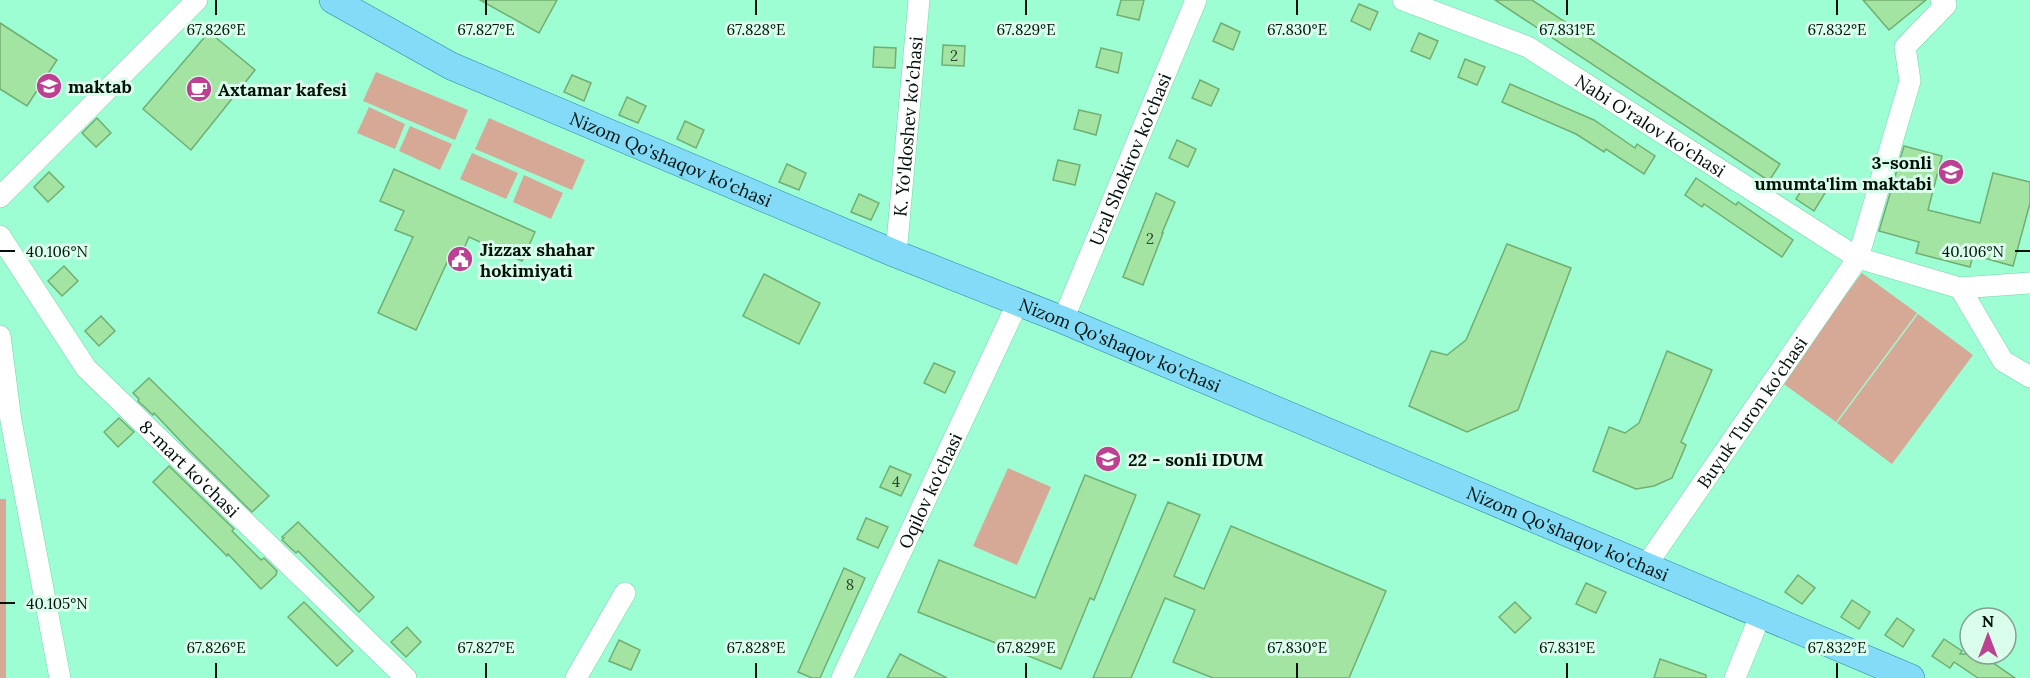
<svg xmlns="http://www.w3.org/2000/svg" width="2030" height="678" font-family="Lora,serif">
<rect width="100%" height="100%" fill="#9dfed4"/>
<!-- green -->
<g fill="#d6a996">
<polygon points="376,72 468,110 455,140 363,101"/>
<polygon points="369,107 405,124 395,149 357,133"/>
<polygon points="489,118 585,160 572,190 475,149"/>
<polygon points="410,126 452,144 440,170 399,151"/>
<polygon points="472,153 518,173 506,199 460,179"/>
<polygon points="524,175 563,193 551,219 513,202"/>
<polygon points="1862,273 1917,313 1836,422 1781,382"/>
<polygon points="1918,314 1973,355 1892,464 1837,423"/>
<polygon points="1008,468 1051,487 1017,565 973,546"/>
<rect x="0" y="499" width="6" height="179"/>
</g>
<!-- building -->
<g fill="#a4e4a3" stroke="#70ae71" stroke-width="1.5">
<polygon points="480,0 557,0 539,33"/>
<polygon points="1121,0 1144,0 1139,20 1117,15"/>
<polygon points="1495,0 1532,0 1780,164 1769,181"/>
<polygon points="1863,0 1926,0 1889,30"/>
<polygon points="1359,4 1378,12 1370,30 1351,21"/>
<polygon points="0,23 57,60 27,106 0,89"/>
<polygon points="1221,23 1240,32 1233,50 1213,41"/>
<polygon points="209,32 255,70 191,150 143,109"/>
<polygon points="1419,33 1438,41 1430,59 1411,51"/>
<polygon points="943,45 965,46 964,66 942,65"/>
<polygon points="874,47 896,48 895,68 873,67"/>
<polygon points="1101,48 1122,53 1118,73 1096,67"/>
<polygon points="1465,59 1485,67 1477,85 1458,77"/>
<polygon points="572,75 591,83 584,101 564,92"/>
<polygon points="1200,80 1219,89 1211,106 1192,98"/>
<polygon points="1510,84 1594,120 1635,148 1637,144 1655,156 1644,174 1606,149 1604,152 1576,134 1502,102"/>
<polygon points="627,97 646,106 638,123 619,115"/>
<polygon points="1079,110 1101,115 1096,135 1074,129"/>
<polygon points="97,118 111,133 96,147 82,133"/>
<polygon points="685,121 704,130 696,148 677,139"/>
<polygon points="1177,140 1196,149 1188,167 1169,158"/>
<polygon points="1904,146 1942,156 1928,210 1980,223 1993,173 2030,182 2030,203 2013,266 1973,255 1970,267 1916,253 1919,242 1879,231"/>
<polygon points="1058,160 1080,165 1075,185 1053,180"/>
<polygon points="787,164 806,173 799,190 779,182"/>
<polygon points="394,169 535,232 522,261 469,237 458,262 449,258 416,330 378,313 413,237 395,230 404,211 380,201"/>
<polygon points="49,172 64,187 48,202 34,187"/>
<polygon points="1696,178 1736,205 1738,202 1793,240 1782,257 1704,204 1702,207 1685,195"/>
<polygon points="1807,181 1825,193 1814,211 1796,199"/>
<polygon points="1156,193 1175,202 1162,233 1163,233 1143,285 1123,277"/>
<polygon points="859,194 879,203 871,220 851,212"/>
<polygon points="1507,244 1571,268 1518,410 1467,432 1409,406 1431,351 1447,355 1466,340"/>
<polygon points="64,266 78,281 62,296 48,281"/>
<polygon points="764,274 820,303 799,344 743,316"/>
<polygon points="101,316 115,331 99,346 85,331"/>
<polygon points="1667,351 1712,370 1681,442 1686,445 1672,478 1654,486 1636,489 1593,471 1609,427 1625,433 1639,423"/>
<polygon points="934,363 955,372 945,393 924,383"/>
<polygon points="149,378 269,496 252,512 188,449 154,413 153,415 138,401 139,399 133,393"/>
<polygon points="119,418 134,432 118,447 104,432"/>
<polygon points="169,466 234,529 232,531 261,560 264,558 277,571 276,575 261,589 228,554 227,556 153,482"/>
<polygon points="890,466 911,475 901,496 880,487"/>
<polygon points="1085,475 1136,495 1094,600 1090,598 1061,669 918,612 939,560 1035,598"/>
<polygon points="1168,502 1200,515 1174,576 1204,589 1231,526 1386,591 1349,678 1213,678 1173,662 1195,610 1165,598 1131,678 1093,678"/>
<polygon points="866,518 888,527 878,548 857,539"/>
<polygon points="298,522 374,597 359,612 298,551 296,553 282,540 284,538 282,537"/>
<polygon points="844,568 865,578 820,678 812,678 798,672"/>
<polygon points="1798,575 1815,588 1802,604 1785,592"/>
<polygon points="1586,583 1606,592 1596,613 1576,604"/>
<polygon points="1852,600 1870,612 1859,629 1841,617"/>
<polygon points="304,602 353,651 337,666 288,617"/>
<polygon points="1515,602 1531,618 1515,633 1499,617"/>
<polygon points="1897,618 1914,630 1903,647 1885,635"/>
<polygon points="407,627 421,642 406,657 391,642"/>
<polygon points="1944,639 1962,651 1960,654 1980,654 2015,678 1978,678 1954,662 1950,668 1932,656"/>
<polygon points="619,640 640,650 631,670 609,661"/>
<polygon points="900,654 947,678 887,678"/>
<polygon points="1660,659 1706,675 1706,678 1654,678"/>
</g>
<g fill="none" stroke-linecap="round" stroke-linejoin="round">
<!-- minor casing -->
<g stroke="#72d3aa" stroke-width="22">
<g id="minor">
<path id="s1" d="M1403 0 1528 47 1858 258 1960 288 2030 283"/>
<polyline points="0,197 197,0"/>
<path id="s2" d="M0 236 86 368 406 678"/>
<path id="s3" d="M896 254 919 0"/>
<polyline points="1960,288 2003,361 2030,377"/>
<path id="s4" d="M1063 320 1196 0"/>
<polyline points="0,336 11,421 60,678"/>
<path id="s5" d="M1645 567 1858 258 1910 81 1905 47 1946 5 1941 0"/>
<polyline points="576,678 625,593"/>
<path id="s6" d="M842 678 1018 302"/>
<polyline points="1735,678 1760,616"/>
</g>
</g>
<!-- major casing -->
<g stroke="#2085a0" stroke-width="28">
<g id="major">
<path id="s7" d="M333 0 451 66 896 254 1063 320 1911 678"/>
</g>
</g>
<!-- minor -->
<use href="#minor" stroke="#fff" stroke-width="21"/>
<!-- major -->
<use href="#major" stroke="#84dbf7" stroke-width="27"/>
</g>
<!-- ticks -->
<path fill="none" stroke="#001109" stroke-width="2" d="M216 0V15M486 0V15M756 0V15M1026 0V15M1297 0V15M1567 0V15M1837 0V15M0 251H15M2015 251H2030M0 603H15M216 663V678M486 663V678M756 663V678M1026 663V678M1297 663V678M1567 663V678M1837 663V678"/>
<!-- icons -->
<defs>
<g id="school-disc" transform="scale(1.35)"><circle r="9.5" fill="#bd4192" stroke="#dafeec"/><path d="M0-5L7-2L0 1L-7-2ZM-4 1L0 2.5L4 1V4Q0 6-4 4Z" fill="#fff"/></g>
<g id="cafe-disc" transform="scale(1.35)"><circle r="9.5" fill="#bd4192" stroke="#dafeec"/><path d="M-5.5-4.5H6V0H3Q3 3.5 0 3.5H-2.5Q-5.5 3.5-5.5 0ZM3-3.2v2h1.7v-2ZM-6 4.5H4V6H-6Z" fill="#fff"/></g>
<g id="civic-disc" transform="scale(1.35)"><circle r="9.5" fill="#bd4192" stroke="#dafeec"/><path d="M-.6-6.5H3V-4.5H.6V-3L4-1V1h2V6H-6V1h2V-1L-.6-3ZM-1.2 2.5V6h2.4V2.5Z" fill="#fff"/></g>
</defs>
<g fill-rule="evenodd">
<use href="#school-disc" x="49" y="86"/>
<use href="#cafe-disc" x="199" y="89"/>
<use href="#school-disc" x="1951" y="172"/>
<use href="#civic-disc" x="460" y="259"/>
<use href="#school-disc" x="1108" y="459"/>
</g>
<g text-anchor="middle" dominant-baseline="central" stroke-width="6" stroke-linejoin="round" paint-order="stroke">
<!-- number labels -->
<g font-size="15" fill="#294630">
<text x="954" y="55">2</text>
<text x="1150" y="238">2</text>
<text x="896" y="481">4</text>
<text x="850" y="584">8</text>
</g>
<!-- poi labels -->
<g font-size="18" font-weight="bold" fill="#001109" stroke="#dafeec" text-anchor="start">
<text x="68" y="86">maktab</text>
<text x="218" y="89">Axtamar kafesi</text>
<text x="1932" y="162" text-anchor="end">3-sonli<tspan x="1932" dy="21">umumta'lim maktabi</tspan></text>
<text x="480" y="249">Jizzax shahar<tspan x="480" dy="21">hokimiyati</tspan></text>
<text x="1128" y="459">22 - sonli IDUM</text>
</g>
<!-- street labels -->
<g font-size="18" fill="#001109" stroke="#dafeec">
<text stroke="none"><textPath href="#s1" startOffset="279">Nabi O'ralov ko'chasi</textPath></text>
<text stroke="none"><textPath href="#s3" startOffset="128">K. Yo'ldoshev ko'chasi</textPath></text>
<text stroke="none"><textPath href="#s7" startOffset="374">Nizom Qo'shaqov ko'chasi</textPath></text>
<text stroke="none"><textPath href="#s4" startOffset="174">Ural Shokirov ko'chasi</textPath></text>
<text stroke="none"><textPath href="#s7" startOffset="860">Nizom Qo'shaqov ko'chasi</textPath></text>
<text stroke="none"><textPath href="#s5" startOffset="188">Buyuk Turon ko'chasi</textPath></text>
<text stroke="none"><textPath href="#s2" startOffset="302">8-mart ko'chasi</textPath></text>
<text stroke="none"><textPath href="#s6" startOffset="207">Oqilov ko'chasi</textPath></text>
<text stroke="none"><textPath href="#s7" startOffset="1346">Nizom Qo'shaqov ko'chasi</textPath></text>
</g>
</g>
<g font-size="15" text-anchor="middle" fill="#001109" stroke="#dafeec" stroke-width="6" stroke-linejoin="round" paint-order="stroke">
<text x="216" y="35">67.826°E</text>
<text x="486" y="35">67.827°E</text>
<text x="756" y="35">67.828°E</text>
<text x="1026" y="35">67.829°E</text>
<text x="1297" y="35">67.830°E</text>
<text x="1567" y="35">67.831°E</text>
<text x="1837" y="35">67.832°E</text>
<text x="57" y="257">40.106°N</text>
<text x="1973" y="257">40.106°N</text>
<text x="57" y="609">40.105°N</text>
<text x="216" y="653">67.826°E</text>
<text x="486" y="653">67.827°E</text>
<text x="756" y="653">67.828°E</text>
<text x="1026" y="653">67.829°E</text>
<text x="1297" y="653">67.830°E</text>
<text x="1567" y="653">67.831°E</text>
<text x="1837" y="653">67.832°E</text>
</g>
<!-- north arrow -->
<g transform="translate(1988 636)"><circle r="28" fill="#dafeec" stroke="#839f91" stroke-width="1.5"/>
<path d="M0-4.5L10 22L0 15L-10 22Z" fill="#bd4192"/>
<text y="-9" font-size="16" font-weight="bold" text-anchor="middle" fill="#001109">N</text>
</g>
</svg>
